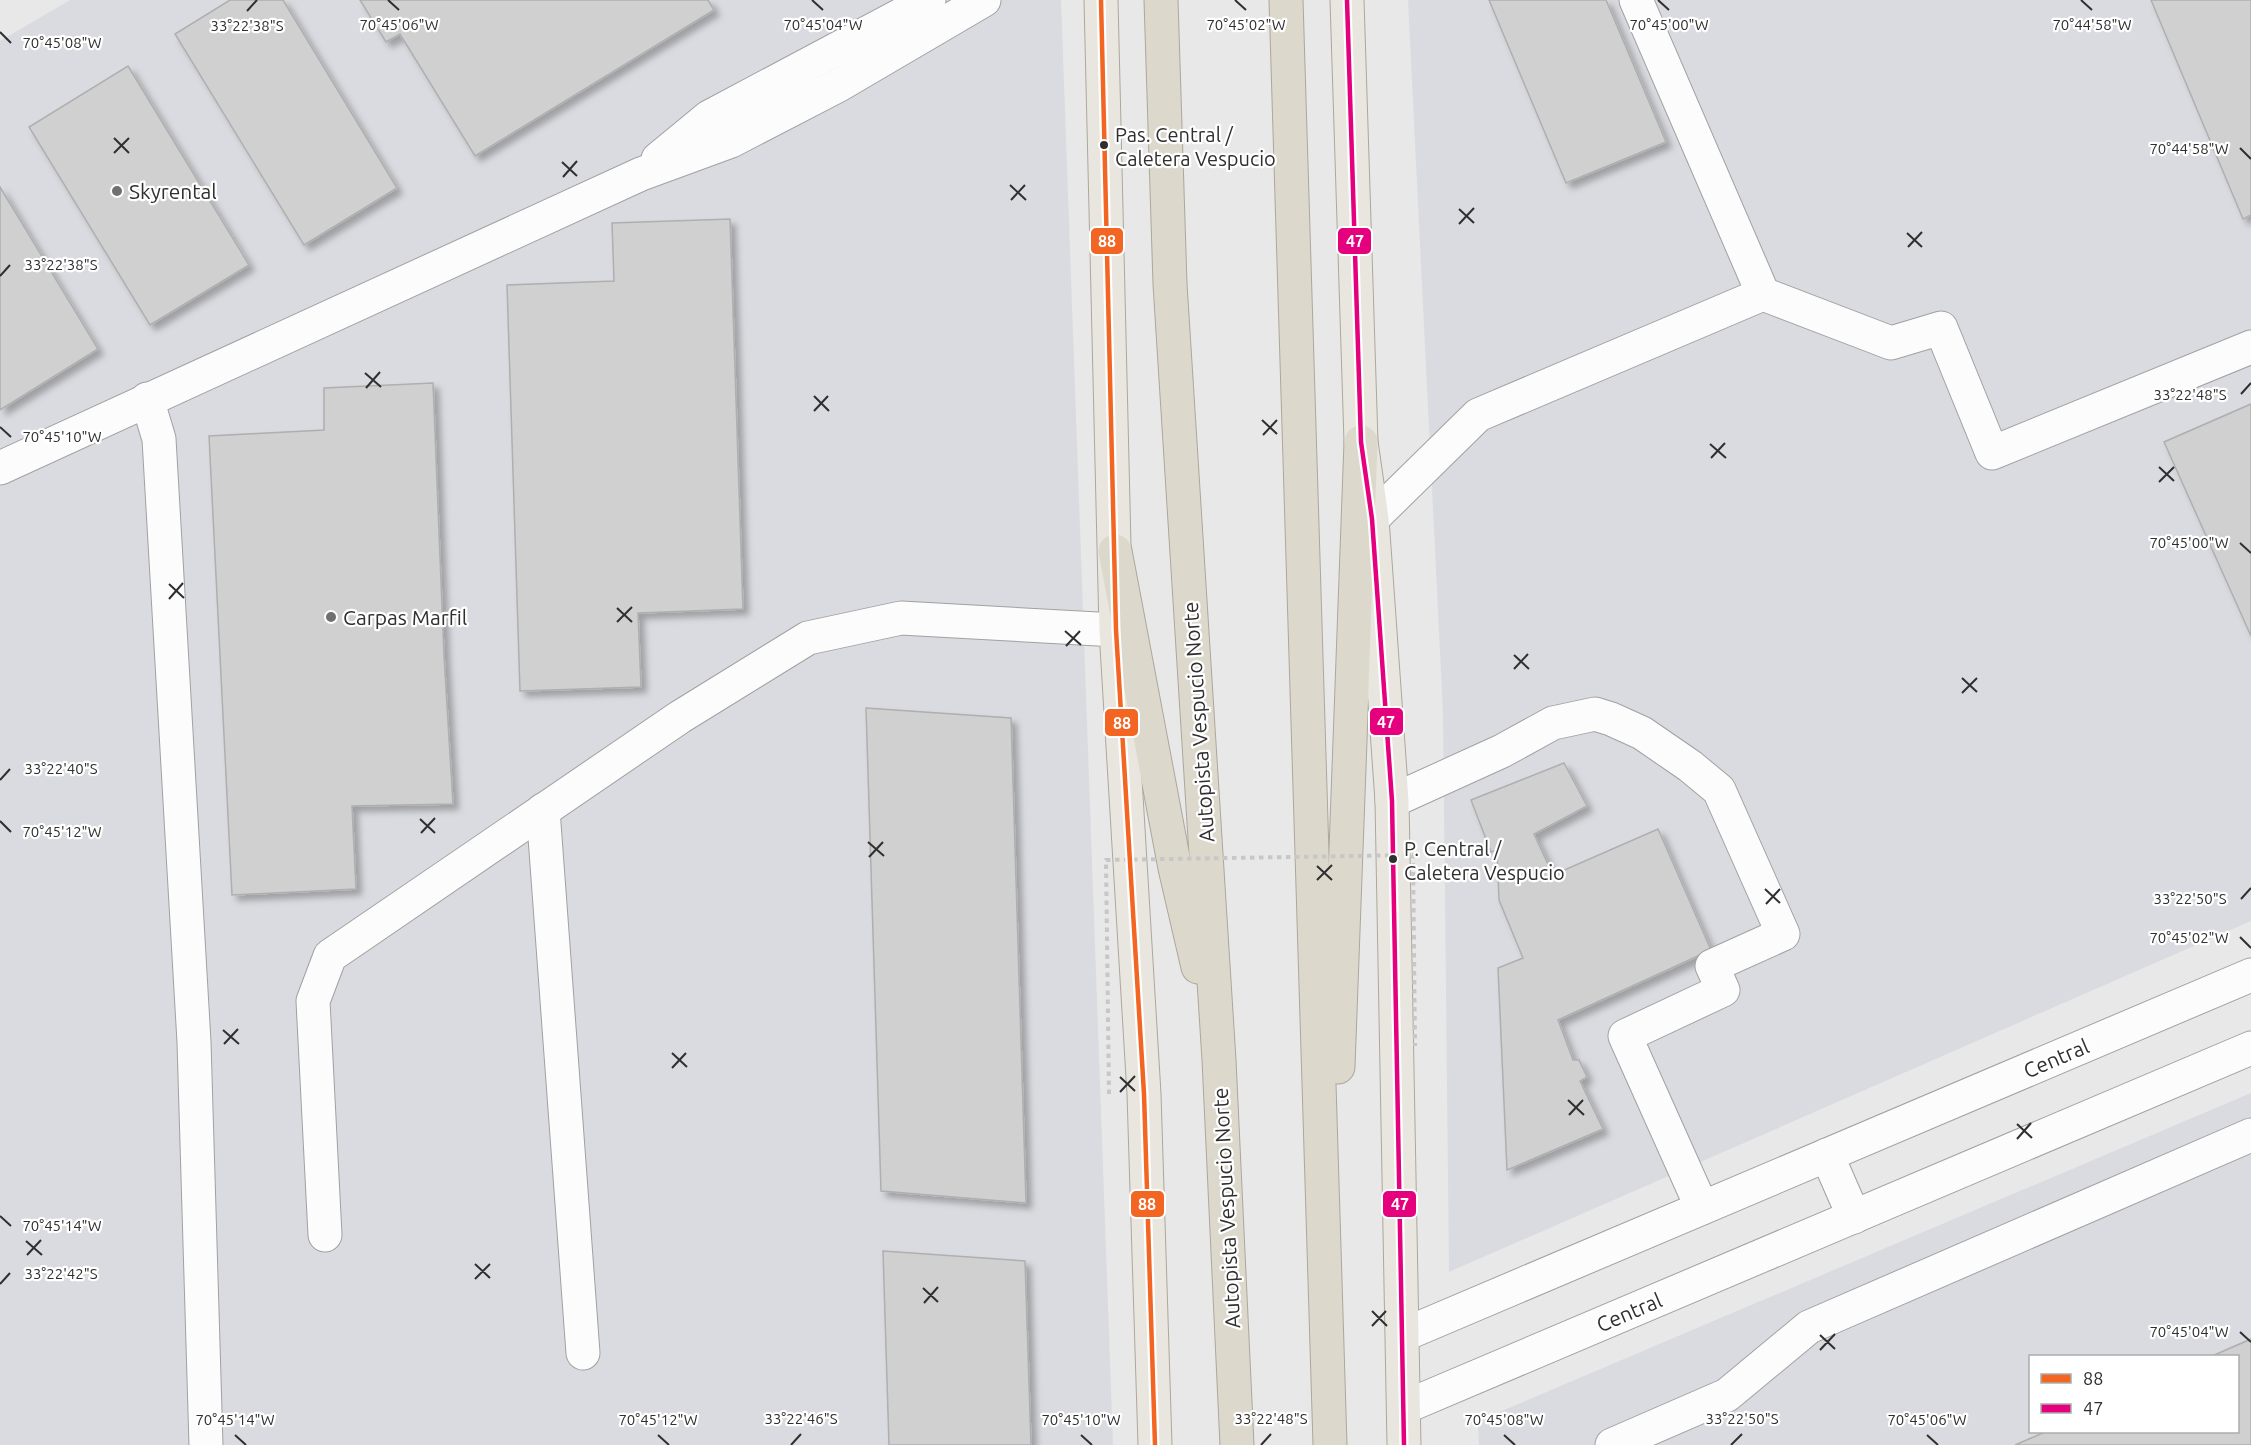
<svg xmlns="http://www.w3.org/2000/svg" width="2251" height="1445" font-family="Ubuntu,sans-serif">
<defs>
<filter id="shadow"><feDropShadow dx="5.5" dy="5.5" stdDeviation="3" flood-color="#0004"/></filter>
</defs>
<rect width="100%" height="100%" fill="#e8e8e9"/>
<!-- built -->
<g fill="#dadbe0" fill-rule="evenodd">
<polygon points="70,0 1061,0 1113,1445 0,1445 0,41"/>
<polygon points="1408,0 2251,0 2251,921 1449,1272 1443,713"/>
<path d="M2251 1093V1445H1479L1478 1421ZM2030 1356H2238V1432H2030Z"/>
</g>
<!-- building -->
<g fill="#d0d0d1" stroke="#afafb0" stroke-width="1.5" filter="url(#shadow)">
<polygon points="230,0 283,0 397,188 304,245 175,34"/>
<polygon points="360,0 708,0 714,10 475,156 400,34 386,42"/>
<polygon points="1489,0 1606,0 1666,142 1566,183"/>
<polygon points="2151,0 2251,0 2251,215 2243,219"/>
<polygon points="128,66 249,265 150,325 29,127"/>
<polygon points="0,187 98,349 0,410"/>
<polygon points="730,219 743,609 638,613 641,687 520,691 507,285 614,281 612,223"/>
<polygon points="433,383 444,656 453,804 352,806 356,889 232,895 209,436 324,430 324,388"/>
<polygon points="2251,404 2251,636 2164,442"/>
<polygon points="866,708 1011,718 1026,1203 881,1191"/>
<polygon points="1564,763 1587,806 1534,834 1553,875 1658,829 1711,950 1558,1020 1573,1060 1579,1060 1587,1077 1580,1081 1603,1129 1507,1170 1498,968 1523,958 1499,900 1497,850 1491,852 1471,800"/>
<polygon points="883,1251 1025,1261 1031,1445 889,1445"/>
<polygon points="2251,1339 2251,1445 2015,1445 2045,1432 2238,1432 2238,1356 2212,1356"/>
</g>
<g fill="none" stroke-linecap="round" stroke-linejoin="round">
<!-- minor casing -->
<g stroke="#a1a1a2" stroke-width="35">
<g id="minor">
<polyline points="1636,0 1763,294"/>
<polyline points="658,159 709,117 929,0"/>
<polyline points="147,399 159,439 194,1042 206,1445"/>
<polyline points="0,468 641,174 731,141 839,85 984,0"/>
<polyline points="1372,519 1478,415 1763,294 1891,343 1941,328 1992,453 2251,347"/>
<polyline points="1392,801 1502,751 1553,723 1595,714 1611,719 1642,733 1690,766 1719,790 1783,934 1712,966 1723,990 1625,1036 1702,1208"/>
<polyline points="543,810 583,1353"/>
<polyline points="1827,1155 1854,1217"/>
<polyline points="325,1235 313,1001 330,956 680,717 808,638 901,618 1116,630"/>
<polyline points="1403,1335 2251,975"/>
<polyline points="1405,1407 2251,1048"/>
<polyline points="1612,1445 1727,1395 1809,1327 2251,1135"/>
</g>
</g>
<!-- major casing -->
<g stroke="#ada79b" stroke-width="35">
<g id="major">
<polyline points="1101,0 1116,630 1144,1094 1155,1445"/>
<polyline points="1347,0 1361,442 1372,519 1392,801 1404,1445"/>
</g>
</g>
<!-- highway casing -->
<g stroke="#ada79b" stroke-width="35">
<g id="highway">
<polyline points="1161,0 1170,284 1219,1060 1237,1445"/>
<polyline points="1286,0 1330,1445"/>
<polyline points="1115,551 1175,868 1198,967"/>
<polyline points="1338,1067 1361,442"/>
</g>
</g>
<!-- minor -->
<use href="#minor" stroke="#fcfcfc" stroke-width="33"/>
<!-- major -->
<use href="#major" stroke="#e9e6e0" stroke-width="33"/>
<!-- highway -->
<use href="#highway" stroke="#ddd8cc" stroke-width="33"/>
<!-- path-bridge -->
<polyline stroke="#c7c7c7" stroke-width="4" stroke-dasharray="4.5 4.5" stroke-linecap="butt" points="1109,1094 1106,860 1413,855 1415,1046"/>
<!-- bus-1 casing -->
<g stroke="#fff" stroke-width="9">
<polyline id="bus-1" points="1101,0 1116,630 1144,1094 1155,1445"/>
</g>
<!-- bus-2 casing -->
<g stroke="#fff" stroke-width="9">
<polyline id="bus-2" points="1347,0 1361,442 1372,519 1392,801 1404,1445"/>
</g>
<!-- bus-1 -->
<use href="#bus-1" stroke="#f26522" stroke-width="4.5"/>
<!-- bus-2 -->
<use href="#bus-2" stroke="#e5007d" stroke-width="4.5"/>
</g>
<!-- ticks -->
<path fill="none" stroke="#2f2f30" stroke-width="2" d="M388 0 399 10M812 0 823 10M1235 0 1246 10M1658 0 1669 10M2081 0 2092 10M247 11 257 0M0 32 11 43M114 138 129 153M2240 148 2251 159M114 153 129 138M562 162 577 176M563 177 577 161M1010 185 1026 200M1011 200 1025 185M1459 209 1474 223M1459 224 1474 208M1907 233 1922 247M1908 247 1922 232M0 276 10 265M365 373 381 387M366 388 380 372M2241 394 2251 383M814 396 829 411M814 411 828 396M1262 420 1277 434M0 427 11 437M1263 435 1277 420M1710 444 1726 458M1711 458 1725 443M2159 467 2174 481M2159 482 2174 467M2240 543 2251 553M169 584 184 598M169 599 183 583M617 608 632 622M617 622 632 607M1065 631 1081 645M1066 646 1080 631M1514 655 1529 669M1514 669 1528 654M1962 678 1977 692M1962 693 1977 678M0 780 10 769M420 819 435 833M0 821 11 832M421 833 435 818M868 842 884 856M869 857 883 842M1317 866 1332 880M1317 880 1332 865M1765 889 1780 903M2241 899 2251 888M1766 904 1780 889M2240 937 2251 948M223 1030 239 1044M224 1044 238 1029M672 1053 687 1067M672 1068 686 1053M1120 1077 1135 1091M1120 1092 1135 1076M1568 1100 1584 1115M1569 1115 1583 1100M2017 1124 2032 1138M2017 1139 2031 1123M0 1216 11 1226M26 1241 42 1255M27 1255 41 1240M475 1264 490 1278M475 1279 490 1264M0 1284 10 1273M923 1288 938 1302M924 1303 938 1287M1372 1311 1387 1326M1372 1326 1386 1311M2240 1332 2251 1342M1820 1335 1835 1349M1820 1350 1835 1334M235 1435 246 1445M658 1435 669 1445M1081 1435 1092 1445M1504 1435 1515 1445M1927 1435 1938 1445M791 1445 801 1434M1261 1445 1271 1434M1731 1445 1742 1434"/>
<!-- markers -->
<g fill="#2f2f30" stroke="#fff" stroke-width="2">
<circle cx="1104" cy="145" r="5"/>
<circle cx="1393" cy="859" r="5"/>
</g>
<g fill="#707071" stroke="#fff" stroke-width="2">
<circle cx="117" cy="191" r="6"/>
<circle cx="331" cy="617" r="6"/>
</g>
<g text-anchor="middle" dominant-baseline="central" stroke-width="4.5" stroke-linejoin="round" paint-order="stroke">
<!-- bus labels -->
<g font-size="20" fill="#2f2f30" stroke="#fff" text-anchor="start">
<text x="1115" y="134">Pas. Central /<tspan x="1115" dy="24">Caletera Vespucio</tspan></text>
<text x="1404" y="848">P. Central /<tspan x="1404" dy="24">Caletera Vespucio</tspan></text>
</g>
<!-- poi labels -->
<g font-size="21" fill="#2f2f30" stroke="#fff" text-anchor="start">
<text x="129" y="191">Skyrental</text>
<text x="343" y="617">Carpas Marfil</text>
</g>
<!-- street labels -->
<g font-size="21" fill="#2f2f30" stroke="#fff">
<text transform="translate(1198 722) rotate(-94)">Autopista Vespucio Norte</text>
<text transform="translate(2056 1058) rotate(-23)">Central</text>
<text transform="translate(1226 1208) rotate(-93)">Autopista Vespucio Norte</text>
<text transform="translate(1629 1312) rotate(-23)">Central</text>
</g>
</g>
<g font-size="15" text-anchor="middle" fill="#2f2f30" stroke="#fff" stroke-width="4.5" stroke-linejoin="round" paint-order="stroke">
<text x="399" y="30">70°45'06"W</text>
<text x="823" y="30">70°45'04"W</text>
<text x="1246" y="30">70°45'02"W</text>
<text x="1669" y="30">70°45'00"W</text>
<text x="2092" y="30">70°44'58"W</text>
<text x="247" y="31">33°22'38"S</text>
<text x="62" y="48">70°45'08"W</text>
<text x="2189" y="154">70°44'58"W</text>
<text x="61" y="270">33°22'38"S</text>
<text x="2190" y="400">33°22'48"S</text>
<text x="62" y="442">70°45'10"W</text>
<text x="2189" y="548">70°45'00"W</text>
<text x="61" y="774">33°22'40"S</text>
<text x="62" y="837">70°45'12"W</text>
<text x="2190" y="904">33°22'50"S</text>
<text x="2189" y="943">70°45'02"W</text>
<text x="62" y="1231">70°45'14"W</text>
<text x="61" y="1279">33°22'42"S</text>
<text x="2189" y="1337">70°45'04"W</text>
<text x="801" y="1424">33°22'46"S</text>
<text x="1271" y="1424">33°22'48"S</text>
<text x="1742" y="1424">33°22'50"S</text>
<text x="235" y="1425">70°45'14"W</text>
<text x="658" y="1425">70°45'12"W</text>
<text x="1081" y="1425">70°45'10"W</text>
<text x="1504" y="1425">70°45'08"W</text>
<text x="1927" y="1425">70°45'06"W</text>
</g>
<g stroke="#fff" stroke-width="2">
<rect x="1090" y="227" width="34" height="28" rx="6" fill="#f26522"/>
<rect x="1337" y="227" width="35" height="28" rx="6" fill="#e5007d"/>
<rect x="1369" y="707" width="35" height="29" rx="6" fill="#e5007d"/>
<rect x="1104" y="708" width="35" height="29" rx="6" fill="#f26522"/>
<rect x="1382" y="1190" width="35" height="28" rx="6" fill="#e5007d"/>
<rect x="1130" y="1190" width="35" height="28" rx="6" fill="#f26522"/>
</g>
<g font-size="16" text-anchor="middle" font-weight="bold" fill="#fff">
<text x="1107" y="247">88</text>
<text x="1355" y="247">47</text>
<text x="1386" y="728">47</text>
<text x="1122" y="729">88</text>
<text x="1400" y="1210">47</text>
<text x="1147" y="1210">88</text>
</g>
<!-- legend -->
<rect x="2029" y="1355" width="210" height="78" fill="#ffffff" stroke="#acacac" stroke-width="1.5"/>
<rect x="2041" y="1374" width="30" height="9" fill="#f26522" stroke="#acacac" stroke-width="1.5"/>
<text x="2083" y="1385" font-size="18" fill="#2f2f30">88</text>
<rect x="2041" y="1404" width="30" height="9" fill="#e5007d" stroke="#acacac" stroke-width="1.5"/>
<text x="2083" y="1415" font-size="18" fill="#2f2f30">47</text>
</svg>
